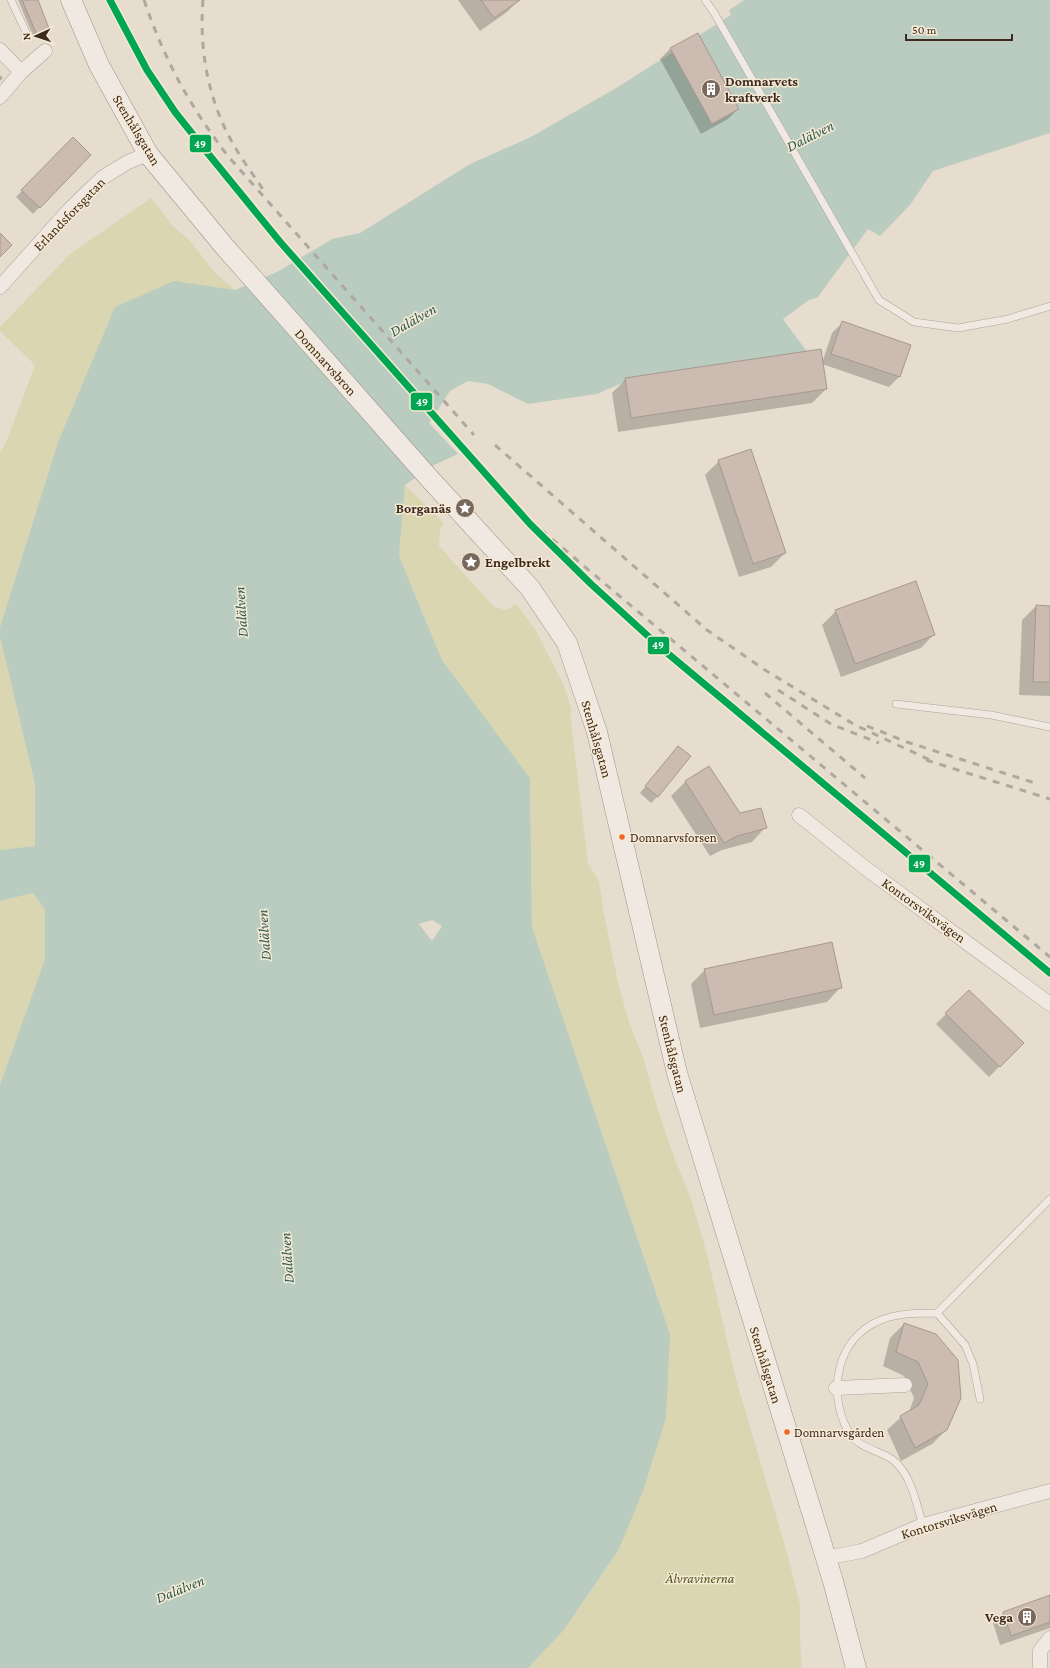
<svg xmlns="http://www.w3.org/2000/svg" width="1050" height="1668" font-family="'Crimson Pro',serif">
<rect width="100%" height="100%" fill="#e7ddcf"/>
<!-- green -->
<g fill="#dad6b1">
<polygon points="151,198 172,225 191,242 215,273 235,290 232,290 79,393 58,442 0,627 0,452 5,445 35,365 0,331 0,327 70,254"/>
<polygon points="405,485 444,523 440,529 439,546 494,607 507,610 516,604 535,629 564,686 572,711 570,713 588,864 599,881 603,909 619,987 630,1025 643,1057 657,1107 674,1157 692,1202 707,1254 736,1379 787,1553 800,1605 800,1639 802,1668 528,1668 563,1631 610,1563 670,1334 532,927 530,778 442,660 399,556"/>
<polygon points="0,637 35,784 35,846 0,863"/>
<polygon points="33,893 45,910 45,959 0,1113 0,901"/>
</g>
<!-- water -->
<path fill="#baccbf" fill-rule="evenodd" d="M744 0H1050V133L933 171 910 205 880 236 868 229 817 298 809 300 783 319 808 353 629 380 597 394 528 404 488 384 468 381 450 391 429 423 458 454 434 465 405 485 399 556 442 660 530 778 532 927 670 1334 666 1418 643 1491 618 1551 563 1631 528 1668H0V1085L45 959V910L33 893 0 901V850L35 846V784L0 637V627L58 442 115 307 174 281 235 290 277 272 332 239 360 233 470 164 529 138 618 87 731 15 729 10ZM432 920 442 926 432 941 419 924Z"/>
<!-- shadow -->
<g fill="#0003">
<polygon points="18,0 37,0 49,31 46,34 34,38"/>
<polygon points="458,0 519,0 507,12 480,31"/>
<polygon points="670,49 738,109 728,119 701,134 660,59"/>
<polygon points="0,75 3,78 0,81"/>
<polygon points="73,138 90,155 33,214 16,197"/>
<polygon points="843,322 899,377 889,387 822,364 826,389 812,403 618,432 612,393 626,379 822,363 832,333"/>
<polygon points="719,461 785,553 771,567 739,577 705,475"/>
<polygon points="1036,606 1050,607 1050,696 1019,695 1022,620"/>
<polygon points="836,611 934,634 921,648 841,677 822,625"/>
<polygon points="672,754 658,796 651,803 640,793"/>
<polygon points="709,767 740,815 765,828 752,842 722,850 710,856 671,796 685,782"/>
<polygon points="705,970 840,988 827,1002 700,1028 691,984"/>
<polygon points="969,991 1023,1043 989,1077 936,1024"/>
<polygon points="904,1324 957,1360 946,1430 932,1444 901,1461 887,1430 901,1417 909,1412 914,1398 904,1376 883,1366 890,1338"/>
<polygon points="1050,1596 1050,1628 1000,1645 993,1623 1003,1613"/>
</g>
<!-- building -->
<g fill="#cbbbb0" stroke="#a7988e">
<polygon points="22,0 38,0 50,31 37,35"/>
<polygon points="481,0 520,0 494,18"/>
<polygon points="698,33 739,109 712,124 670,48"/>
<polygon points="73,137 91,155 40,208 21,190"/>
<polygon points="0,233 12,245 0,257"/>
<polygon points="842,321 911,345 900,377 831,354"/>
<polygon points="821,349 827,389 631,418 625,378"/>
<polygon points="751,449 786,553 753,564 718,460"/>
<polygon points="916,581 935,635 855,664 835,610"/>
<polygon points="1036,605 1050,606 1050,682 1033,682"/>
<polygon points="678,746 691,756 658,797 645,786"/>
<polygon points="709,766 740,813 761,808 767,828 737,836 724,843 685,781"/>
<polygon points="832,942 842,988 714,1015 704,969"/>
<polygon points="969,990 1024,1043 1000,1067 945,1013"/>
<polygon points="904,1323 936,1334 958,1360 961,1398 947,1430 915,1448 900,1416 919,1405 928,1384 918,1362 896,1352"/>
<polygon points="1050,1595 1050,1622 1011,1636 1003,1612"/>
</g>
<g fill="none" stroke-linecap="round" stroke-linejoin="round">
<!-- lane casing -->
<g stroke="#aca298" stroke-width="8">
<g id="lane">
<polyline points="11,0 26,32"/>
<polyline points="705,0 713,11 879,300 914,322 958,328 1008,319 1050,306"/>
<polyline points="896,704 991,715 1050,727"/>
<polyline points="937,1313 1050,1199"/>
<path d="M923 1525C916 1504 912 1475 893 1460 879 1450 857 1448 848 1431 827 1392 836 1338 881 1320 898 1313 918 1313 937 1313L965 1345 973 1364 980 1399"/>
</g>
</g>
<!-- street casing -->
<g stroke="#aca298" stroke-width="15">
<g id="street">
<polyline points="0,50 21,72"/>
<polyline points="0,97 21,72 45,51"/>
<polyline points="0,287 69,210 102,178 128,162 148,154"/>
<polyline points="799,815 864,867 1050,1004"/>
<polyline points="836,1388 905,1385"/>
<polyline points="825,1558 862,1551 923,1525 1050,1491"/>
<polyline points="1040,1668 1040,1651 1050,1638"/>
</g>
</g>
<!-- secondary casing -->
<g stroke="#9c9288" stroke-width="21">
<polyline id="secondary" points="71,0 99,65 148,154 224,246 429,478 530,588 567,643 597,732 677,1073 833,1581 856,1668"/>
</g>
<!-- lane -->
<use href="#lane" stroke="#efe9e1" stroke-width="7"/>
<!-- street -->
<use href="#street" stroke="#efe9e1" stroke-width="14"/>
<!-- secondary -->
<use href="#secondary" stroke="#efe9e1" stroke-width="20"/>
<!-- rail -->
<g stroke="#aea8a1" stroke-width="3" stroke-dasharray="7 7" stroke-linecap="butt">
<path d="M144 0C165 61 188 103 227 155L474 435"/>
<path d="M203 0C199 49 208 99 232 142 242 160 255 177 266 194"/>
<polyline points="495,445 707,630 765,670 855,725 932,761"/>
<polyline points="501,491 531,521 617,594 1050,957"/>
<polyline points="778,690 831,724 879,743"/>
<polyline points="765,693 865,778"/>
<polyline points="867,726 907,742 1038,784"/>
<polyline points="926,760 1050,799"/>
</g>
<!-- rail-1 casing -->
<g stroke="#f7ead5" stroke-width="10">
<polyline id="rail-1" points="110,0 147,70 175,112 210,156 281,243 530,524 591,584 660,647 1050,973"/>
</g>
<!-- rail-1 -->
<use href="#rail-1" stroke="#00a651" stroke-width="7"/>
</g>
<!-- icons -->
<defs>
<g id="building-disc" transform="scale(1)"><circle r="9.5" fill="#78695c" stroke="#f7ead5"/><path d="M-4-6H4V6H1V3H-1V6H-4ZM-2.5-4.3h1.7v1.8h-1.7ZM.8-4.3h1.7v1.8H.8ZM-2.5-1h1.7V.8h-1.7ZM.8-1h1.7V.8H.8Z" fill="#fff"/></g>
<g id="sight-disc" transform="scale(1)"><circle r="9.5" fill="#78695c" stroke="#f7ead5"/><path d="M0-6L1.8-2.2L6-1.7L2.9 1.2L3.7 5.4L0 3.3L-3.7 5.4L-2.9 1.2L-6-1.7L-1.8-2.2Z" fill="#fff"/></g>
</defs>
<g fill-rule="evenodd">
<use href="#building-disc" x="711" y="89"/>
<use href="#sight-disc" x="465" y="508"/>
<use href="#sight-disc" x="471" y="562"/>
<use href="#building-disc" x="1027" y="1617"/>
</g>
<!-- markers -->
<g fill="#f26522" stroke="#f7ead5" stroke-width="1.5">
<circle cx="622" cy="837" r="3.5"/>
<circle cx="787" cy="1432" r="3.5"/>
</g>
<g text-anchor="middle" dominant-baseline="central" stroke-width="3" stroke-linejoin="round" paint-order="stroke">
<!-- bus labels -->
<g font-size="13" fill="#3c2a1e" stroke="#f7ead5" text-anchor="start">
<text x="630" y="837">Domnarvsforsen</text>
<text x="794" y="1432">Domnarvsgården</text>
</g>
<!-- poi labels -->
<g font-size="14" font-weight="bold" fill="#3c2a1e" stroke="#f7ead5" text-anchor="start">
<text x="725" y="81">Domnarvets<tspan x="725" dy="16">kraftverk</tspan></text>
<text x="451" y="508" text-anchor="end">Borganäs</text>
<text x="485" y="562">Engelbrekt</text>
<text x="1013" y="1617" text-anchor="end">Vega</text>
</g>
<!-- street labels -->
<g font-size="14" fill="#3c2a1e" stroke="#f7ead5">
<text transform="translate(137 130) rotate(59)">Stenhålsgatan</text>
<text transform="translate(69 214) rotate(-46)">Erlandsforsgatan</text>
<text transform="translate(326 362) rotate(48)">Domnarvsbron</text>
<text transform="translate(597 739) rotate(74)">Stenhålsgatan</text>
<text transform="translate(924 910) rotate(36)">Kontorsviksvägen</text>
<text transform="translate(673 1054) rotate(76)">Stenhålsgatan</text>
<text transform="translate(766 1365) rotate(73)">Stenhålsgatan</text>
<text transform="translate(949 1520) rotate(-17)">Kontorsviksvägen</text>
</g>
<!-- park labels -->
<g font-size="14" font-style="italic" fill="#525a24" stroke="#f7ead5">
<text x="700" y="1578">Älvravinerna</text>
</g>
<!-- water labels -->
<g font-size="15" font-style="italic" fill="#2d5d54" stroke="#f7ead5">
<text transform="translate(810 136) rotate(-27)">Dalälven</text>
<text transform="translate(413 320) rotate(-30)">Dalälven</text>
<text transform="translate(241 612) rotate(-94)">Dalälven</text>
<text transform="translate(264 935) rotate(-94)">Dalälven</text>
<text transform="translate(287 1258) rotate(-94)">Dalälven</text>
<text transform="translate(180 1589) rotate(-22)">Dalälven</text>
</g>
</g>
<g stroke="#f7ead5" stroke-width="1.5">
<rect x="189" y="134" width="23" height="19" rx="4" fill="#00a651"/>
<rect x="410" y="392" width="23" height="19" rx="4" fill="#00a651"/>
<rect x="647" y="636" width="23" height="19" rx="4" fill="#00a651"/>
<rect x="908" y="854" width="23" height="19" rx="4" fill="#00a651"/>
</g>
<g font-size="11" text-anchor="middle" font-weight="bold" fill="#fff">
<text x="200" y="148">49</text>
<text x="422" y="406">49</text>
<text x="658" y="649">49</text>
<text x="919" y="868">49</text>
</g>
<!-- north arrow -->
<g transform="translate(36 36) rotate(267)" stroke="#f7ead5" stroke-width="3" paint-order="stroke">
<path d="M0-3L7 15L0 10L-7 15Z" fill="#3c2a1e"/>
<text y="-6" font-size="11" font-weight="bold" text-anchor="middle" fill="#3c2a1e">N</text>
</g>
<!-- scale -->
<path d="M906 34v6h106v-6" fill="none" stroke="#3c2a1e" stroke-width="2"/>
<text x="912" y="34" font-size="12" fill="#3c2a1e" stroke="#f7ead5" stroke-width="3" paint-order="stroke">50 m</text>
</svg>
